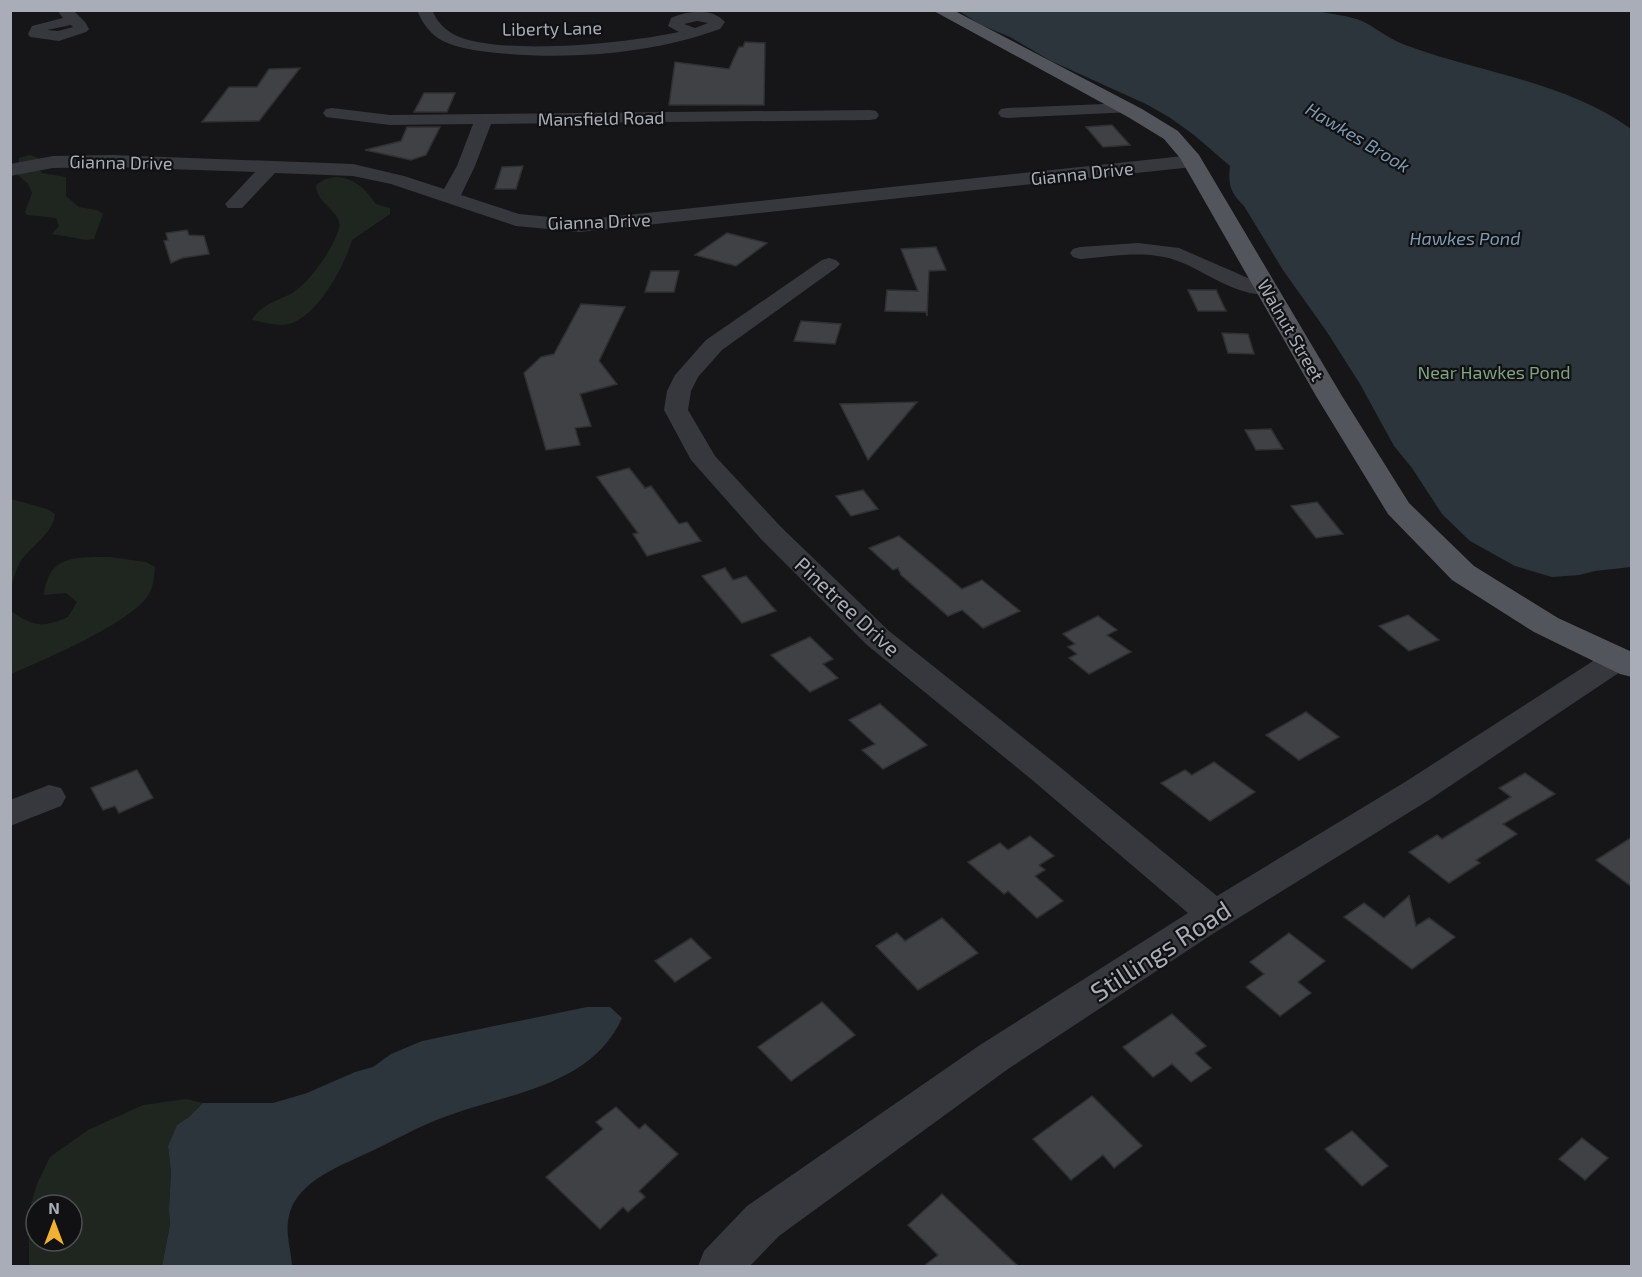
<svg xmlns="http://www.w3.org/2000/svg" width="1642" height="1277" font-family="'Exo 2',sans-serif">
<rect width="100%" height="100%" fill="#161618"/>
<!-- green -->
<g fill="#1e261f" fill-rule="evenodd">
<polygon points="30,155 38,158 37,167 42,173 66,177 66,196 79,207 97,210 103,214 94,239 86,240 52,234 59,226 56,218 27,215 25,212 32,193 28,184 18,175 19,158"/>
<path d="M336 177C356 178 366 190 376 204L390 208V214L352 240C344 267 318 316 289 324 277 327 264 322 252 320 259 305 280 300 294 292 311 280 334 248 339 228 343 212 316 204 316 185L325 179Z"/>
<path d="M11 499 47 509 55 514C54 533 28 548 19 564 15 571 14 579 11 587Z"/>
<path d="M110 557 146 562 155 567C154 576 154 585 149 594 132 623 43 660 11 674V611C34 627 42 628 68 617L77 602 66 593 44 595C44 590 45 586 47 581 55 554 86 557 110 557Z"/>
<path d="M186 1099 203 1103 189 1117 177 1125 168 1146 171 1172 169 1209 170 1225 162 1266H29V1211L37 1184 50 1157 88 1130 143 1105ZM36 1205H72V1241H36Z"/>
</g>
<!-- water -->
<g fill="#2c353c">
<path d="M959 11H1315C1327 13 1356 17 1364 22 1379 30 1392 41 1408 46 1482 73 1566 82 1631 129V567L1595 571 1579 575 1552 577 1515 566 1470 541 1442 514 1412 468 1394 446 1360 384 1327 332 1283 270 1244 206C1230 192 1228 185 1230 166L1194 135 1169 117 1146 104 1051 61 1010 37 981 25Z"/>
<path d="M587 1007H610L622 1018C592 1085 511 1093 450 1115 420 1125 392 1142 363 1155 337 1167 299 1182 290 1212 284 1231 291 1248 292 1266H162L170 1225 169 1209 171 1172 168 1146 177 1125 189 1117 203 1103H273L307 1093 355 1072 373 1067 391 1054 422 1041Z"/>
</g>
<!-- building -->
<g fill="#404145" stroke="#303034" stroke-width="1.5">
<polygon points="745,42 765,43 764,105 669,105 675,62 729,69 739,47 743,47"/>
<polygon points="300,68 259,121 202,122 229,87 257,87 269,69"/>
<polygon points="424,93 455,93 447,112 414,112"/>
<polygon points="1112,125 1130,145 1103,147 1086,127"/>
<polygon points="407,127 440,127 426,155 411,160 365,150 401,141"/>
<polygon points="523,166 516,189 495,189 502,167"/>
<polygon points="187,230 189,235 204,236 209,254 182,258 171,263 164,241 168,240 166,233"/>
<polygon points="727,233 767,243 736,266 695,255"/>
<polygon points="936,247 946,270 929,271 927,316 926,312 885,311 887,290 918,291 901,249"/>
<polygon points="651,271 679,271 674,292 645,292"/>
<polygon points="1188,290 1216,290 1226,311 1198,311"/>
<polygon points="581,304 625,307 599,361 617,384 580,394 591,426 575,428 580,445 546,450 524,373 541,357 554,354"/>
<polygon points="801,321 841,324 835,344 794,341"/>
<polygon points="1222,333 1248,334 1254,354 1228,353"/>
<polygon points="917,402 868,460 840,404"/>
<polygon points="1271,429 1283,449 1256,450 1245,430"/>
<polygon points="629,468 645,488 651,486 679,524 687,522 701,541 647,556 633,534 638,533 597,477"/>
<polygon points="863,490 878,509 851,516 836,496"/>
<polygon points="1317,502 1343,534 1316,538 1291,506"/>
<polygon points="899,536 962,589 982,580 1020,611 983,628 962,610 948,616 901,575 898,568 893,570 869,548"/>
<polygon points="725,568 733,580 746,576 776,611 742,623 702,576"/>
<polygon points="1408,615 1439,640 1409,651 1379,626"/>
<polygon points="1098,616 1117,630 1107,635 1131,652 1089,674 1069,658 1077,654 1068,647 1075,644 1063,634"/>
<polygon points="810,637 833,659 823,664 838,678 810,692 771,655"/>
<polygon points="880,704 927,745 883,769 862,750 875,744 849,720"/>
<polygon points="1306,712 1339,737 1299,760 1266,735"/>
<polygon points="1214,762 1255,792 1210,821 1161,783 1185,770 1192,775"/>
<polygon points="137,770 153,798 119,813 115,806 103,810 91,788"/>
<polygon points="1525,773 1555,794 1503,824 1517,834 1476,860 1480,863 1449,883 1409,852 1437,835 1442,839 1511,797 1499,788"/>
<polygon points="1030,836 1054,856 1039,865 1045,870 1035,876 1063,901 1037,918 1008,891 1004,894 968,862 1000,843 1008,850"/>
<polygon points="1632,837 1632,887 1596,860"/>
<polygon points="1409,896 1416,926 1429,918 1455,937 1412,969 1344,917 1364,903 1384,918"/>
<polygon points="942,918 978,953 918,990 876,946 897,933 905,941"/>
<polygon points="1289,933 1325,961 1298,982 1311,993 1280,1016 1246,987 1264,974 1250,962"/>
<polygon points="691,938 711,958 675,982 655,961"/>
<polygon points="822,1002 855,1035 791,1081 758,1047"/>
<polygon points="1172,1014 1206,1046 1195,1053 1211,1068 1191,1082 1172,1064 1153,1077 1123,1047"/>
<polygon points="1092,1096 1142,1146 1114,1168 1103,1155 1071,1180 1033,1139"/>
<polygon points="616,1107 639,1129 645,1124 678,1154 639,1191 645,1197 628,1212 623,1207 600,1229 546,1177 603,1129 596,1122"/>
<polygon points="1352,1131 1388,1166 1362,1186 1325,1149"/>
<polygon points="1582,1138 1608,1158 1585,1180 1559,1159"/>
<polygon points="942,1194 1018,1266 924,1266 938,1255 908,1225"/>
</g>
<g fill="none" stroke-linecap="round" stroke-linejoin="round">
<!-- minor -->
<g fill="#37383d" fill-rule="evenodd">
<path d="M57 10H73L85 22 89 29 86 32 59 41 30 37 28 34 32 26 63 18ZM71 25 73 27 58 31 47 30Z"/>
<path d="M417 10H432C437 22 446 31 457 36 504 56 628 43 679 32L668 26 671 18C687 11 712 7 725 22L720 29C651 54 571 60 497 53 480 51 459 49 443 41 431 35 422 23 417 10ZM697 21 708 23 695 28 684 24Z"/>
<polygon points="1127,103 1133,104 1136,108 1133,112 1007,118 1001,117 998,113 1001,109 1007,108"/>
<polygon points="332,108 390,115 870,110 876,111 879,115 876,119 870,120 491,124 475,166 461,195 519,214 580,220 1193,155 1200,157 1202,161 1200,165 1193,167 580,232 516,226 391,184 353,176 275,173 242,208 228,208 225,204 255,172 112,167 53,168 10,176 10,164 53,156 112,155 353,164 404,176 444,189 457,166 473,124 390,125 326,117 323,113 326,109"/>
<path d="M1138 243 1179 248 1248 278 1274 283 1277 288 1274 293C1237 302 1198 263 1164 257 1137 251 1107 257 1080 259L1073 257 1070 253 1073 249 1080 247Z"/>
<polygon points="829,258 836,260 840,264 836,268 722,350 698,377 691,391 688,410 715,456 781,527 889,631 1055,763 1217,896 1405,782 1607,652 1618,649 1629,652 1632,662 1629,666 1429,800 1211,935 1008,1069 779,1236 750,1266 698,1266 704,1251 747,1206 980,1045 1188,913 1031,779 867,645 761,539 691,460 664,410 667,391 675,375 706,340 822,260"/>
<polygon points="49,785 61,788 66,797 61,806 10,826 10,800"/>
</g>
<!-- major -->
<polygon fill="#53555c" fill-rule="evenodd" points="932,10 953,10 1142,109 1178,131 1199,155 1342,396 1409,503 1474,566 1558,618 1632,652 1632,677 1620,674 1534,632 1452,580 1388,514 1316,396 1180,158 1164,139 1128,117"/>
</g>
<g text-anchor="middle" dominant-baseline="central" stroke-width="4.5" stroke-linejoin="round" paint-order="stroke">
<!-- far-street labels -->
<g font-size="18" fill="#a8adb8" stroke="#111113">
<text transform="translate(552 28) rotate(-1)">Liberty Lane</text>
<text transform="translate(601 118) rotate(-1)">Mansfield Road</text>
<text transform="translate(121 162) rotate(1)">Gianna Drive</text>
<text transform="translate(1082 173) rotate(-6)">Gianna Drive</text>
<text transform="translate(599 221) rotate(-2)">Gianna Drive</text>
<text transform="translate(1291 330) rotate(60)">Walnut Street</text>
</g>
<!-- far-water labels -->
<g font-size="18" font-style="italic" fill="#7f9bb3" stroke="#111113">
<text transform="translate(1358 137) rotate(31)">Hawkes Brook</text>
<text x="1465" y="238">Hawkes Pond</text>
</g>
<!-- far-park labels -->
<g font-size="18" fill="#7fa381" stroke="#111113">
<text x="1494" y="372">Near Hawkes Pond</text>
</g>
<!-- street labels -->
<g font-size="21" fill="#a8adb8" stroke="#111113">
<text transform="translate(848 606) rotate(43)">Pinetree Drive</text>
</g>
<!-- near-street labels -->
<g font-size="26" fill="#a8adb8" stroke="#111113">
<text transform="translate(1160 950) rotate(-33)">Stillings Road</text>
</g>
</g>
<!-- border -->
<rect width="1642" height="1277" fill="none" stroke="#a8adb8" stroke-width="24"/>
<!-- north arrow -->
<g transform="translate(54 1223)"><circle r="28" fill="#111113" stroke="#4d4f55" stroke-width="1.5"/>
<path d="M0-4.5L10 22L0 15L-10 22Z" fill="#f2b134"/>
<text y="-9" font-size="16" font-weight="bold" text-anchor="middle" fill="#a8adb8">N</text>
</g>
</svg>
